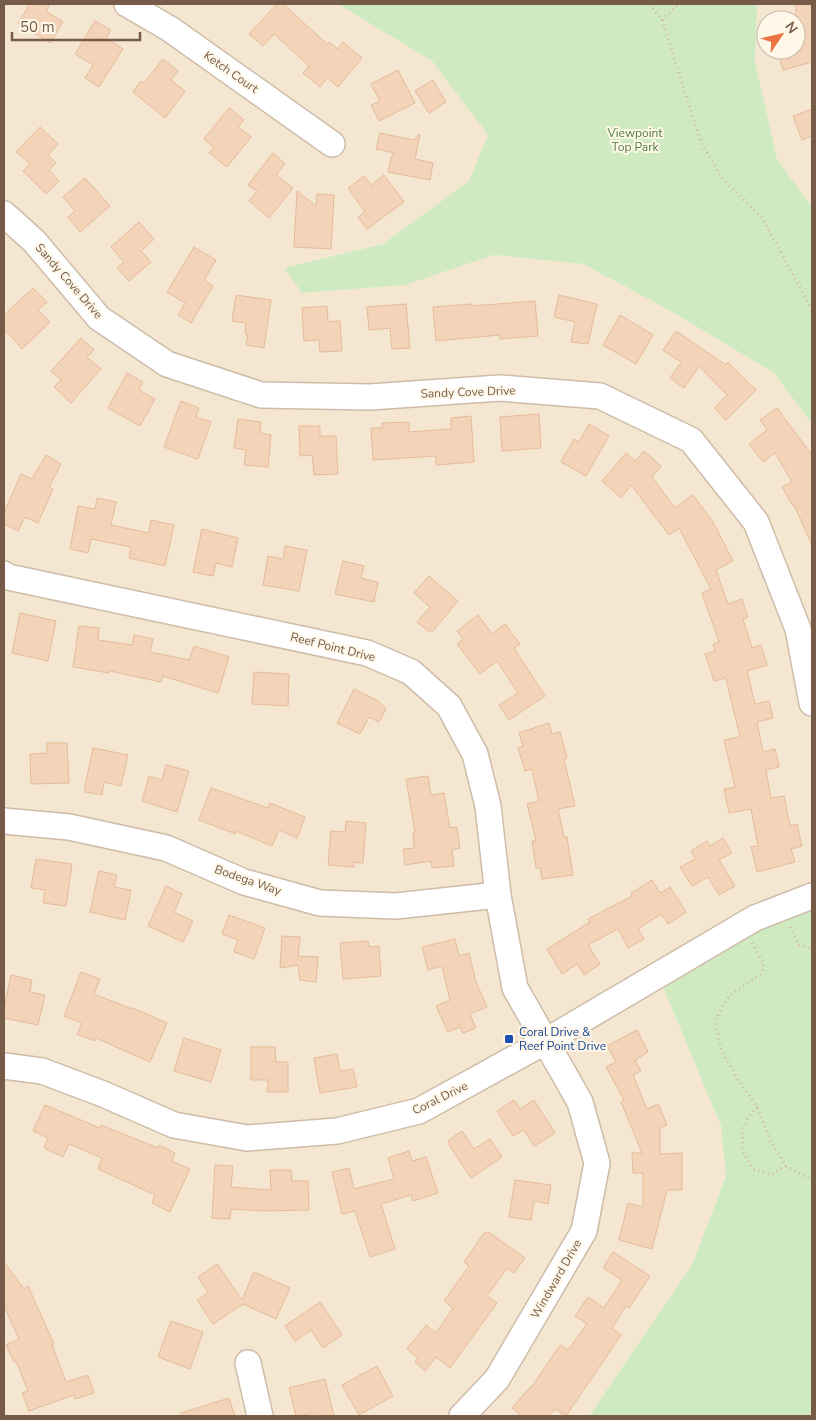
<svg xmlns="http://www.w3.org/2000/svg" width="816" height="1420" font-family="'Nunito Sans',sans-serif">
<rect width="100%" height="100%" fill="#fdf4e2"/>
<!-- residential -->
<g fill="#f4e6d0" fill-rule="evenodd">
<polygon points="4,4 338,4 432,61 488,135 469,181 383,244 284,268 302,293 405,285 494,255 583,264 669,310 774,373 812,424 812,896 658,975 721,1126 726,1176 692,1265 589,1416 4,1416"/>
<path d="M757 4H812V207L777 159 755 61ZM766 20H796V50H766Z"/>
</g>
<!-- green -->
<g fill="#cfeac1">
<polygon points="338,4 757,4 755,61 777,159 812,207 812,424 774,373 669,310 583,264 494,255 405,285 302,293 284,268 383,244 469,181 488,135 432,61"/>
<polygon points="812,896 812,1416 589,1416 692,1265 726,1176 721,1126 658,975"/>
</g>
<!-- building -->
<g fill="#f3d4b9" stroke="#e6bb99">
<polygon points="30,4 50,4 46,11 63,22 50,43 18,23"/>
<polygon points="277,4 283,4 327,44 329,42 338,49 343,42 362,58 338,87 327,78 320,87 303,73 309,66 274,34 263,46 249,34"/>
<polygon points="796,4 812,4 812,62 783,70 777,50 796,50"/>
<polygon points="95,21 111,30 106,38 123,49 99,87 85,78 93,65 75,54"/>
<polygon points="163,59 178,71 171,80 185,91 165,118 133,92 141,81 144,83"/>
<polygon points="398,70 415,103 379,121 371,105 380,101 371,84"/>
<polygon points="433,80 446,102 429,113 415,91"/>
<polygon points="229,108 244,120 238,127 251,137 227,167 209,153 214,147 204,139"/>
<polygon points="812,109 812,136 802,140 793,116"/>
<polygon points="40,127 58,144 48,155 56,163 49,170 59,181 46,194 23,171 30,164 16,152"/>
<polygon points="380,133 413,140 420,134 415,159 433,163 430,180 388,172 392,155 395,153 376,149"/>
<polygon points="273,153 285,164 276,175 293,188 269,218 249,201 257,191 248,185"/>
<polygon points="384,175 404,202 367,229 358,217 365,212 348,188 364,176 371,185"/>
<polygon points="85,178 110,206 80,232 68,217 75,211 63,197"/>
<polygon points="297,191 316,206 317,194 334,195 331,249 294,247"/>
<polygon points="139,222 154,239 141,251 151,262 129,281 117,268 124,262 111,247"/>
<polygon points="194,247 216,260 204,280 213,286 191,323 178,315 185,303 167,292"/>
<polygon points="33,288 47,302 38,310 50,322 22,349 4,329 4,315"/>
<polygon points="236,295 271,300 264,348 246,345 248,335 245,334 246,323 232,321"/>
<polygon points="559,295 597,304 588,344 571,342 575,322 554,317"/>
<polygon points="535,301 538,336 500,339 500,335 436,341 433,307 472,304 472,306"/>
<polygon points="406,304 410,348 392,349 390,328 369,330 367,307"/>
<polygon points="327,306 328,322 340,321 342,351 320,352 319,340 304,341 302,308"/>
<polygon points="620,315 653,335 636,364 603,345"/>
<polygon points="676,331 726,365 728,362 756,390 726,420 714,408 727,395 699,366 684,388 670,378 681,362 663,350"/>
<polygon points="81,338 94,350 87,357 101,369 71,403 54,387 61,380 51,371"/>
<polygon points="127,373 143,382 139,390 155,399 140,426 108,408"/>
<polygon points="181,401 199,408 196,417 211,422 198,459 164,447"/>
<polygon points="777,408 812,455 812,545 794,505 793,506 782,487 792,482 775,453 763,462 749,444 767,430 760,420"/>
<polygon points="539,414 541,448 502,451 500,417"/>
<polygon points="471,416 474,462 436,465 436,456 373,460 371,428 382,428 382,423 409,422 409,432 451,429 451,418"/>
<polygon points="238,419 261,422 260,433 271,435 268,467 244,465 246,450 234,448"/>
<polygon points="589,424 609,436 586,476 561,462 574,439 579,442"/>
<polygon points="299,426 320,426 320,436 336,436 338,474 314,475 312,455 300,456"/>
<polygon points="644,451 661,466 652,477 675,508 693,495 713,522 733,561 716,570 728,604 742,599 748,617 743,619 752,648 761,645 767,665 747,671 755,704 769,701 773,718 757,722 763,752 775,749 779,767 766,770 771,798 784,796 790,826 797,824 802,846 791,849 795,862 757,872 751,847 758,846 751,809 729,813 724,789 735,787 724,740 740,737 726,678 714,681 705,654 715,651 713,644 719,642 702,593 711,589 679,528 669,535 631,485 621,498 602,481 626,453 635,461"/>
<polygon points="46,455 61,464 49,487 53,489 38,523 25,517 18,531 4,524 4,513 21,474 32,479"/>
<polygon points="97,498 116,502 111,525 149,533 151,520 174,525 165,566 129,558 131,547 91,539 88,553 70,549 78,506 95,509"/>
<polygon points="202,529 238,538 232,567 216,563 213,576 193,572"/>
<polygon points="285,546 307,550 299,591 263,585 268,556 283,559"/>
<polygon points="343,561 364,566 361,578 378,582 374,602 335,594"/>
<polygon points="429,576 458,601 433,631 428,631 417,622 430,607 414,593"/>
<polygon points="20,613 56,621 48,661 12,653"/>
<polygon points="478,615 492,634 505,624 520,644 514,648 545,696 509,720 499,705 518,693 497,661 480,674 457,644 463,639 457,631"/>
<polygon points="79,626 99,628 98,640 132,645 134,635 153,639 150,652 189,660 194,646 229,657 218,693 163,676 161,682 110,671 109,673 73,667"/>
<polygon points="254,672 289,674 288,706 252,704"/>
<polygon points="354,689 378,701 386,709 379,722 369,717 360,734 337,723"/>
<polygon points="549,723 552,734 560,732 567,758 564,759 575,806 558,809 564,837 567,837 573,875 542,879 540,868 536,868 532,841 536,841 527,804 539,801 532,769 525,771 518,748 523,746 519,733"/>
<polygon points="47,743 67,743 69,783 31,784 30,754 47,753"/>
<polygon points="93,748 128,755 121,786 104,782 102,795 85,792 85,786"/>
<polygon points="166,765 189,771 177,812 142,801 149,776 162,780"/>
<polygon points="428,776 431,795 444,793 450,828 457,827 460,848 452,850 454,866 432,868 431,861 405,865 403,849 414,848 413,833 415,833 406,779"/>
<polygon points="211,788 268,808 270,803 305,817 297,838 279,830 272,846 236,831 236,834 199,820"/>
<polygon points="346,821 366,823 363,863 354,862 354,867 328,865 331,831 345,832"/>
<polygon points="723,838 732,853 719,860 735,886 719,895 708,877 692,886 680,867 695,859 691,851 707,841 710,846"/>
<polygon points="36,859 72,864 66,906 43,903 45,890 31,888"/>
<polygon points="99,871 117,875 114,887 131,890 125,920 90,912"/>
<polygon points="652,880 660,893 670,887 686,912 668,924 661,914 638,929 644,939 628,948 618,929 588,945 600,964 584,975 577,964 562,974 547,949 590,922 588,919 632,896 631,893"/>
<polygon points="166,886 182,894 174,912 193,921 183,942 148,926"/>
<polygon points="229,915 265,928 254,959 234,952 238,940 222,934"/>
<polygon points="282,936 300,937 298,956 318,957 316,982 300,980 298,965 280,968"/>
<polygon points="455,939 459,956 469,953 476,982 487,1007 470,1014 476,1028 463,1033 460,1027 448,1032 436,1006 450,1000 442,966 428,970 422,947"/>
<polygon points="368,941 369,947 379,946 381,976 343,979 340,943"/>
<polygon points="81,972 100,979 94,994 132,1009 133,1008 167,1023 150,1062 96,1038 95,1041 77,1034 82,1023 64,1016"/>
<polygon points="11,975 32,980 30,992 45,995 38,1025 4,1018 4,1008"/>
<polygon points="637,1030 648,1052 635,1060 641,1071 633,1075 647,1109 658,1104 667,1125 660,1128 660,1154 682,1153 682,1190 667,1190 652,1249 619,1240 628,1203 643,1207 643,1173 633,1173 632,1153 642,1153 621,1102 624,1100 606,1067 616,1062 607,1046"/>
<polygon points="184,1038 221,1050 211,1082 174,1071"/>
<polygon points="251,1047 275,1047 276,1062 288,1062 288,1092 267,1092 268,1080 251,1080"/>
<polygon points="337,1054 340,1071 353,1069 357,1087 320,1093 314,1058"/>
<polygon points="514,1100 520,1109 534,1100 555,1133 534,1146 524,1130 513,1136 497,1111"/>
<polygon points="45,1105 100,1128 101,1125 158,1148 159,1145 175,1153 172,1161 190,1169 170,1212 152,1203 155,1195 98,1169 102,1158 69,1144 63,1157 44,1148 48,1138 33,1131"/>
<polygon points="462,1131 474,1149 490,1139 502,1157 471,1178 449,1145 449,1140"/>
<polygon points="409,1151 412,1161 426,1157 438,1193 413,1201 411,1195 381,1204 395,1249 370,1257 355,1211 342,1214 332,1172 349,1168 354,1189 394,1179 388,1158"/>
<polygon points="215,1165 233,1166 231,1187 271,1190 270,1170 291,1170 292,1181 308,1181 309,1210 262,1211 231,1209 230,1219 212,1218"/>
<polygon points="515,1180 551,1185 548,1204 534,1201 531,1220 509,1217"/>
<polygon points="484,1233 490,1233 525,1258 514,1273 507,1268 487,1296 497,1303 450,1368 436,1357 425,1371 415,1362 418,1358 407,1349 426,1325 436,1333 453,1308 444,1301 469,1266 464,1262"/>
<polygon points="613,1252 650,1276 629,1308 626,1306 612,1328 621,1335 566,1416 555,1409 549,1416 521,1416 512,1408 530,1387 531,1388 560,1345 568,1350 587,1324 575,1316 588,1297 604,1308 622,1280 603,1268"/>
<polygon points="4,1262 24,1289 28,1286 54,1344 52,1345 66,1382 88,1375 94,1393 75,1399 74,1395 29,1411 22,1393 28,1391 16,1361 14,1362 6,1345 19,1339 4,1306"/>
<polygon points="217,1264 242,1300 254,1272 290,1288 276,1319 243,1304 213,1324 197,1300 208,1293 198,1277"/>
<polygon points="320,1302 342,1335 323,1348 311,1330 295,1341 285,1326"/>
<polygon points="171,1321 203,1332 190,1369 158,1357"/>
<polygon points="377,1366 393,1396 359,1415 342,1385"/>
<polygon points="325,1379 334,1416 315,1416 314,1413 296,1416 289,1388"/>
<polygon points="229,1398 235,1416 181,1416 181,1413"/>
</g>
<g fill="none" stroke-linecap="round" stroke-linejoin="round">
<!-- minor casing -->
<g stroke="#cebca9" stroke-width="28">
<g id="minor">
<polyline points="127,4 170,29 332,144"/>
<polyline points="4,214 34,241 99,318 167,364 261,395 370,397 500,388 600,396 691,440 756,522 798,629 812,703"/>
<polyline points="4,574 8,577 367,653 411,672 449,706 475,754 488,806 498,895 515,988 580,1102 597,1163 584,1231 497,1379 462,1416"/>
<polyline points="4,821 69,827 166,848 244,882 320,903 396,906 498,895"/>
<polyline points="4,1066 42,1071 103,1094 174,1125 247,1138 337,1131 419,1111 546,1041 755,918 812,896"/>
<polyline points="248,1363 260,1416"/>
</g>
</g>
<!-- path -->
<g stroke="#d7b79d" stroke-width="3" stroke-dasharray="1 4" stroke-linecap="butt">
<polyline points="650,4 662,20 701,142 722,178 763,219 812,310"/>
<polyline points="662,20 679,4"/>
<polyline points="790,927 799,945 812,949"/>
<polyline points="752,943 764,964 761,974 729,996 715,1020 721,1049 738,1080 757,1107 771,1142 786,1166 812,1180"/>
<polyline points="757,1107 748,1117 742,1131 743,1152 753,1169 771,1175 786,1166"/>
</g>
<!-- minor -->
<use href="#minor" stroke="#fff" stroke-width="25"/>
</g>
<!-- markers -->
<rect fill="#1a4fb4" stroke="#fff8e9" stroke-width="2" x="504" y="1034" width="10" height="10" rx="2.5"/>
<g text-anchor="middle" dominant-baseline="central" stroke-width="4" stroke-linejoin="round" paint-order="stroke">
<!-- street labels -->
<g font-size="12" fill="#755b48" stroke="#fff8e9">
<text transform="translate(231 72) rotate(35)">Ketch Court</text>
<text transform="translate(69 281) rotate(49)">Sandy Cove Drive</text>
<text transform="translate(468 392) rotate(-2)">Sandy Cove Drive</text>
<text transform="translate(333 647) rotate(14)">Reef Point Drive</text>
<text transform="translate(248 880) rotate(19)">Bodega Way</text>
<text transform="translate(440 1098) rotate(-26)">Coral Drive</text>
<text transform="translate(556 1279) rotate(-60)">Windward Drive</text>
</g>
<!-- park labels -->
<g font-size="12" fill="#4d7b40" stroke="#fff8e9">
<text x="635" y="133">Viewpoint<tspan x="635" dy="14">Top Park</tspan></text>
</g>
<!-- transit labels -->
<g font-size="12" fill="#164399" stroke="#fff8e9" text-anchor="start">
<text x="519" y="1032">Coral Drive &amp;<tspan x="519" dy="14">Reef Point Drive</tspan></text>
</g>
</g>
<!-- border -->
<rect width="816" height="1420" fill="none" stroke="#755b48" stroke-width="10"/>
<!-- north arrow -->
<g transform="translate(781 35) rotate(55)"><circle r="24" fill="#fff8e9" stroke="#c8b9a9"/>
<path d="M0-4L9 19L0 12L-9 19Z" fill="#ea7444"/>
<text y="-8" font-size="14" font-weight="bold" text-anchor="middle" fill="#755b48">N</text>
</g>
<!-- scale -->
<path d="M12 32v8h128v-8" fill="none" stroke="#755b48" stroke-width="2.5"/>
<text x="20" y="32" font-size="15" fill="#755b48" stroke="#fff8e9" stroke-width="4" paint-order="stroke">50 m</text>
</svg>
